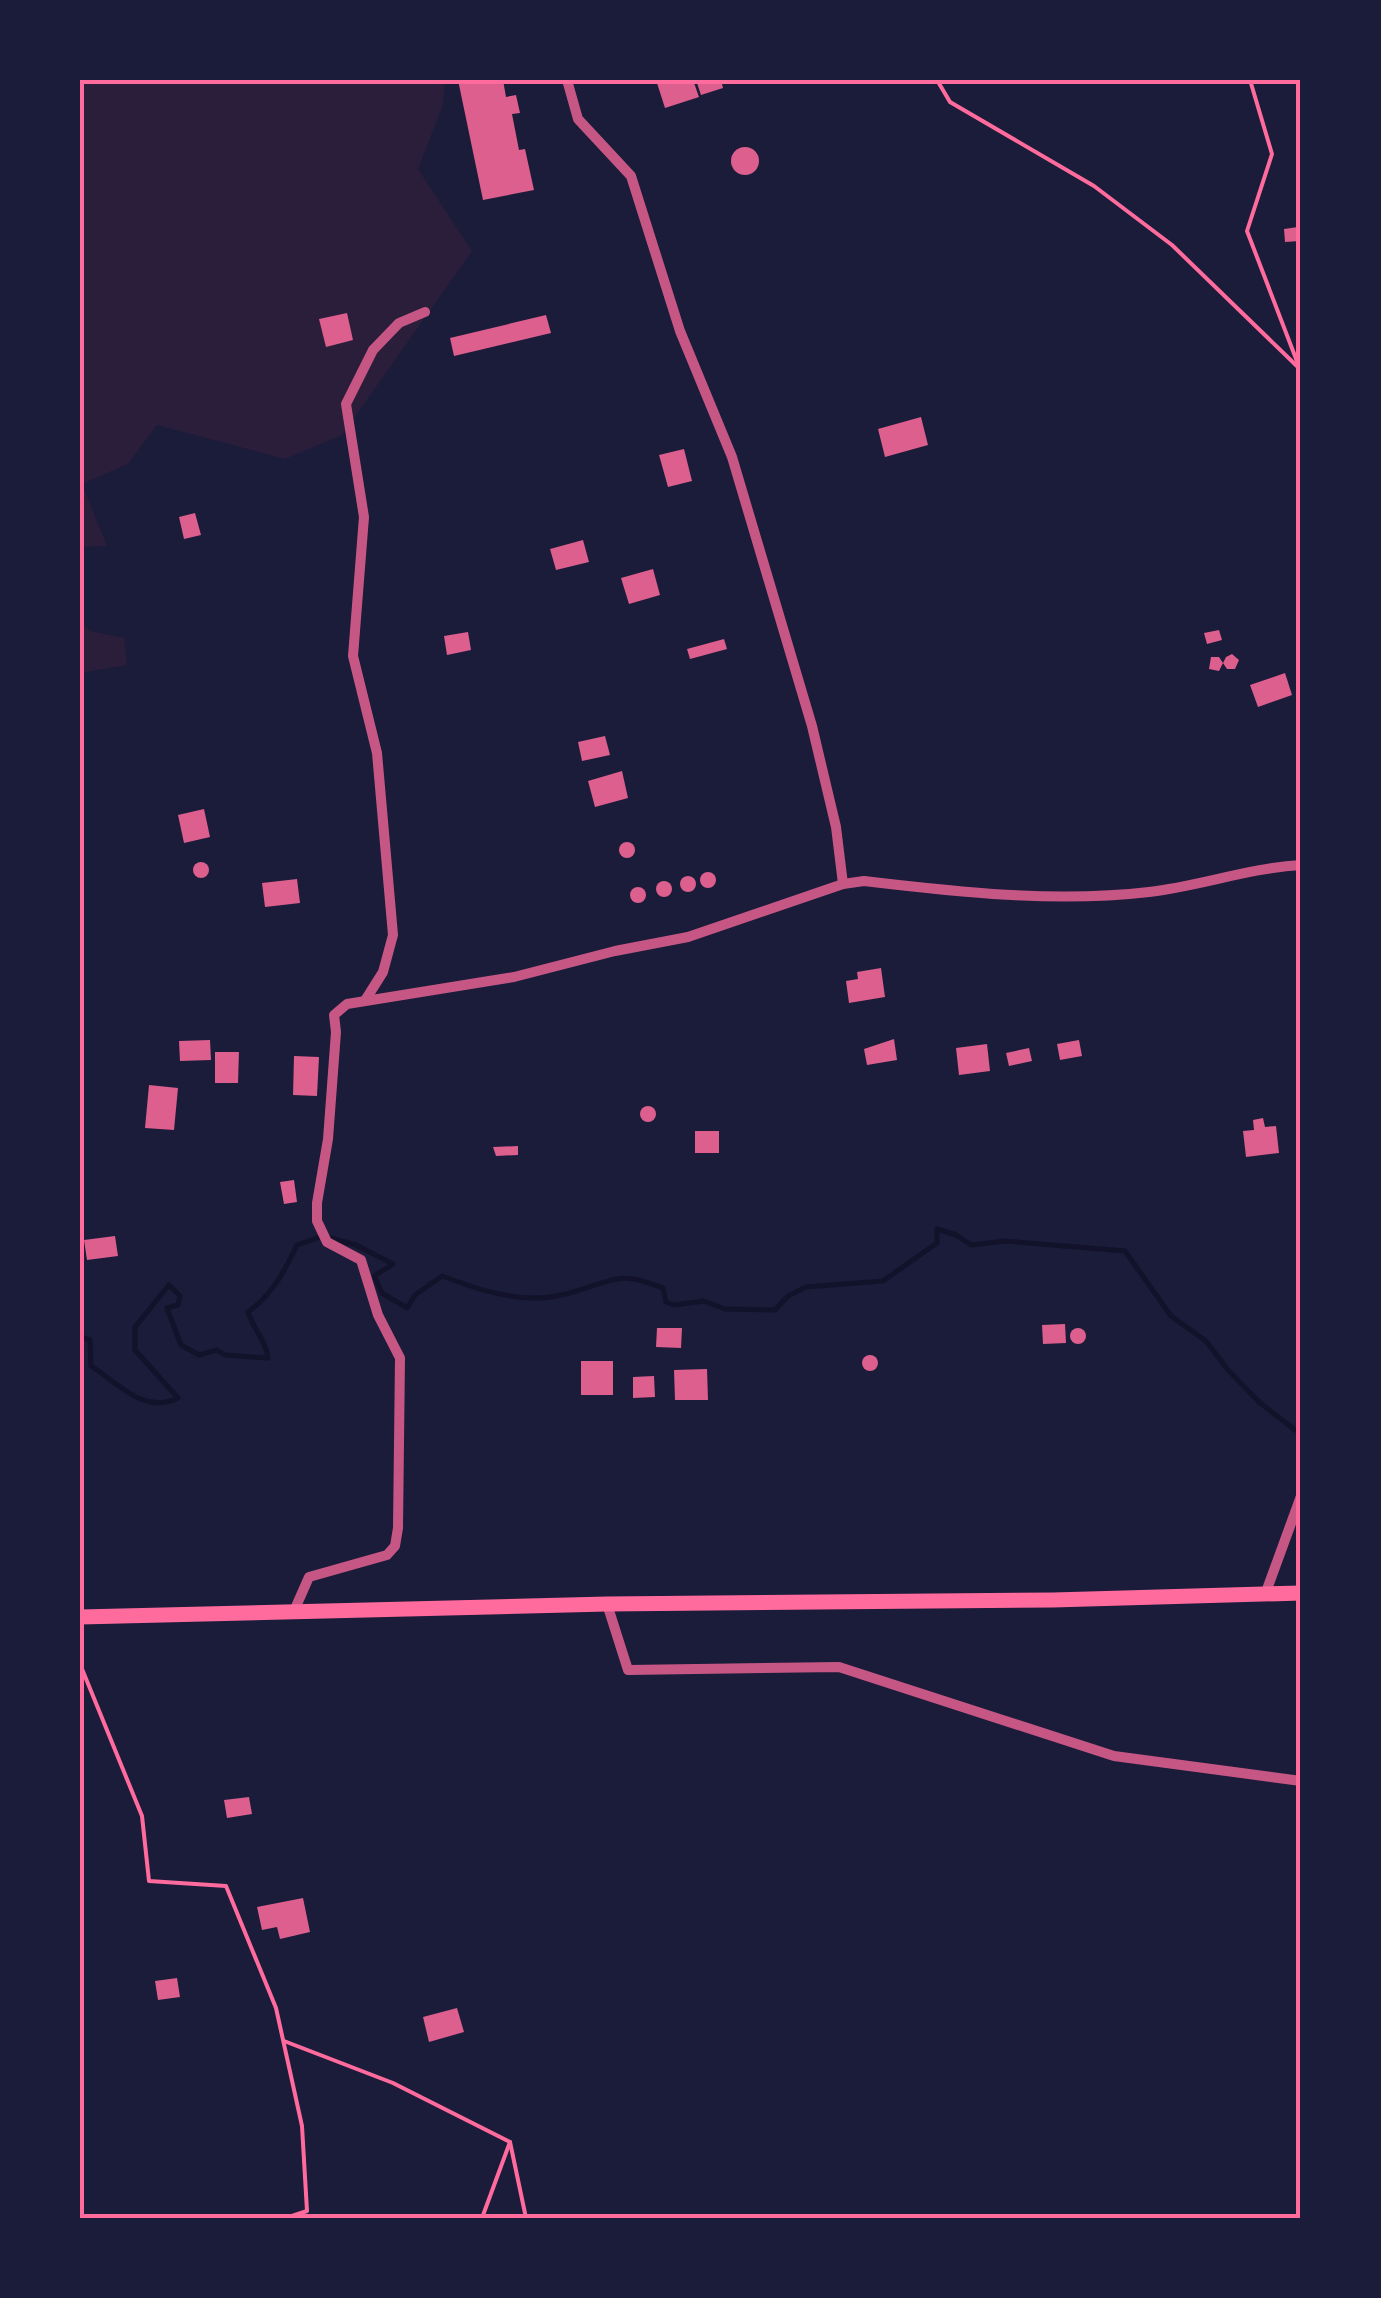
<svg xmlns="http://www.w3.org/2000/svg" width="1381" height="2298" font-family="Barlow,sans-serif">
<rect width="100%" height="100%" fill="#1b1b3a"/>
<!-- green -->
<g fill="#2a1e3b">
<polygon points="80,80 445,80 443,105 418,169 472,251 342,435 285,459 157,425 128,464 82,484 107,546 80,547"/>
<polygon points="80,621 90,631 124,638 127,665 80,673"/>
</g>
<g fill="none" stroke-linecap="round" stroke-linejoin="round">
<!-- stream -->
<path stroke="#12122b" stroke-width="5" d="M80 1336 90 1340 91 1366C118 1383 145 1415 178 1398L135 1350V1327L169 1285 180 1296 178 1305 167 1308 181 1345 199 1355 217 1350 225 1355 268 1358C266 1340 253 1329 248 1312 273 1294 284 1272 297 1245L323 1236 356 1245 393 1264 374 1276 382 1293 407 1308 415 1295 442 1276C472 1287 502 1298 534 1298 563 1299 589 1285 617 1279 632 1276 649 1283 663 1288L666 1302 674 1305 704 1301 725 1309 775 1310 788 1296 806 1287 883 1281 937 1243V1229L956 1235 971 1245 1005 1241 1125 1251 1171 1316 1206 1341 1228 1370 1259 1402 1295 1430 1301 1431"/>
</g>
<!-- building -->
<g fill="#dd5f8e">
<polygon points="458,80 503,80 506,97 516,95 520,113 512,114 519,150 525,149 534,190 483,200"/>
<polygon points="656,80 693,80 699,97 665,108"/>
<polygon points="696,80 721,80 723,88 701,95"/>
<circle cx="745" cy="161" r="14"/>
<polygon points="1298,227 1300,241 1285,242 1284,229"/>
<polygon points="347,313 353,340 326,347 319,319"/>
<polygon points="546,315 551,333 454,356 450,338"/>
<polygon points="921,417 928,445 885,457 878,429"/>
<polygon points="684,449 692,481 668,487 659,455"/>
<polygon points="195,513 201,535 184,539 179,517"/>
<polygon points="583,540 589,562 556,570 550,549"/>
<polygon points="653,569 660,595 629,604 621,578"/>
<polygon points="1219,630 1222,640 1207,644 1204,633"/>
<polygon points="468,632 471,650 447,655 444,636"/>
<polygon points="724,639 727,649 690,659 687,649"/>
<polygon points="1232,654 1239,660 1235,669 1227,669 1223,663 1219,671 1209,669 1211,657 1219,657 1223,663 1226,657"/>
<polygon points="1285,673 1292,695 1258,707 1250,685"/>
<polygon points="605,736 610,755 582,761 578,742"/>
<polygon points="622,771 628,798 595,807 588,781"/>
<polygon points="204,809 210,837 184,843 178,815"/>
<circle cx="627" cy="850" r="8"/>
<circle cx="201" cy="870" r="8"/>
<circle cx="708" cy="880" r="8"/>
<circle cx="688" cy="884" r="8"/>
<polygon points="297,879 300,903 265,907 262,883"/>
<circle cx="664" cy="889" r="8"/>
<circle cx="638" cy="895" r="8"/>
<polygon points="881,968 885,997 849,1003 846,981 858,979 857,972"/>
<polygon points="894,1039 897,1060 867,1065 864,1049"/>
<polygon points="210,1040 211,1060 180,1061 179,1041"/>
<polygon points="1079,1040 1082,1056 1060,1060 1057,1044"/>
<polygon points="987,1044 990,1071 959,1075 956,1048"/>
<polygon points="1029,1048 1032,1061 1009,1066 1006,1053"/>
<polygon points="215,1052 239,1052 238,1083 215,1083"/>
<polygon points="294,1056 319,1057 317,1096 293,1095"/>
<polygon points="149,1085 178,1088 174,1130 145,1128"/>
<circle cx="648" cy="1114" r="8"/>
<polygon points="1263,1118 1265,1127 1276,1126 1279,1153 1246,1157 1243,1131 1254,1130 1253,1120"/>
<rect x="695" y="1131" width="24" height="22"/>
<polygon points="518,1146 518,1155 496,1156 493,1147"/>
<polygon points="294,1180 297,1202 284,1204 280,1182"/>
<polygon points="115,1236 118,1256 87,1260 84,1240"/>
<polygon points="1065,1324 1066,1343 1043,1344 1042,1325"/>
<polygon points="657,1328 682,1328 681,1348 656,1347"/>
<circle cx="1078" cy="1336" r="8"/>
<circle cx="870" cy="1363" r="8"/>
<rect x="581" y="1361" width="32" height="34"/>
<polygon points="707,1369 708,1400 675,1400 674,1370"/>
<polygon points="654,1376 655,1397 633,1398 633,1377"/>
<polygon points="249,1797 252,1814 227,1818 224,1800"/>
<polygon points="303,1898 310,1932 280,1939 277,1927 262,1930 257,1907"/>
<polygon points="177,1978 180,1997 158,2000 155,1981"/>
<polygon points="457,2008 464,2032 429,2042 423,2017"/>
</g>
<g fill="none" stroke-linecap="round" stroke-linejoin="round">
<!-- path -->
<g stroke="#ff6b9d" stroke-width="4">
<polyline points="937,80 950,102 1094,186 1172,245 1301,370"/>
<polyline points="1250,80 1272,154 1247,231 1298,364"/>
<polyline points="80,1664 142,1816 149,1881 226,1886 276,2008 302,2126 307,2211 286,2218"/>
<polyline points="284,2041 393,2083 510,2142 526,2218"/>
<polyline points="482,2218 510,2142"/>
</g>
<!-- minor -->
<g stroke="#c65784" stroke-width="10">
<polyline points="567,80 578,119 631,176 680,331 732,457 812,726 836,827 843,884"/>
<polyline points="366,999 383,972 393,935 377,753 353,656 364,517 346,404 373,350 399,323 425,312"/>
<polyline points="1266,1592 1301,1496"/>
<polyline points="607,1604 628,1670 839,1667 1114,1756 1301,1781"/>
<path d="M294 1611 309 1577 387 1555 395 1546 398 1528 400 1358 378 1315 361 1260 327 1242 317 1221V1203L328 1139 336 1032 334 1015 347 1004 514 977 615 951 688 937 843 884 864 881C957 892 1055 903 1149 892 1200 886 1249 868 1301 865"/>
</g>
<!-- secondary -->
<polyline stroke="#ff6b9d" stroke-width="15" points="80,1617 607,1604 1053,1600 1301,1593"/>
</g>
<!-- border -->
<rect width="1381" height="2298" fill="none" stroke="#1b1b3a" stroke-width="165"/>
<rect x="82" y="82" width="1216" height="2134" fill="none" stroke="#ff6b9d" stroke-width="4"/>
</svg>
